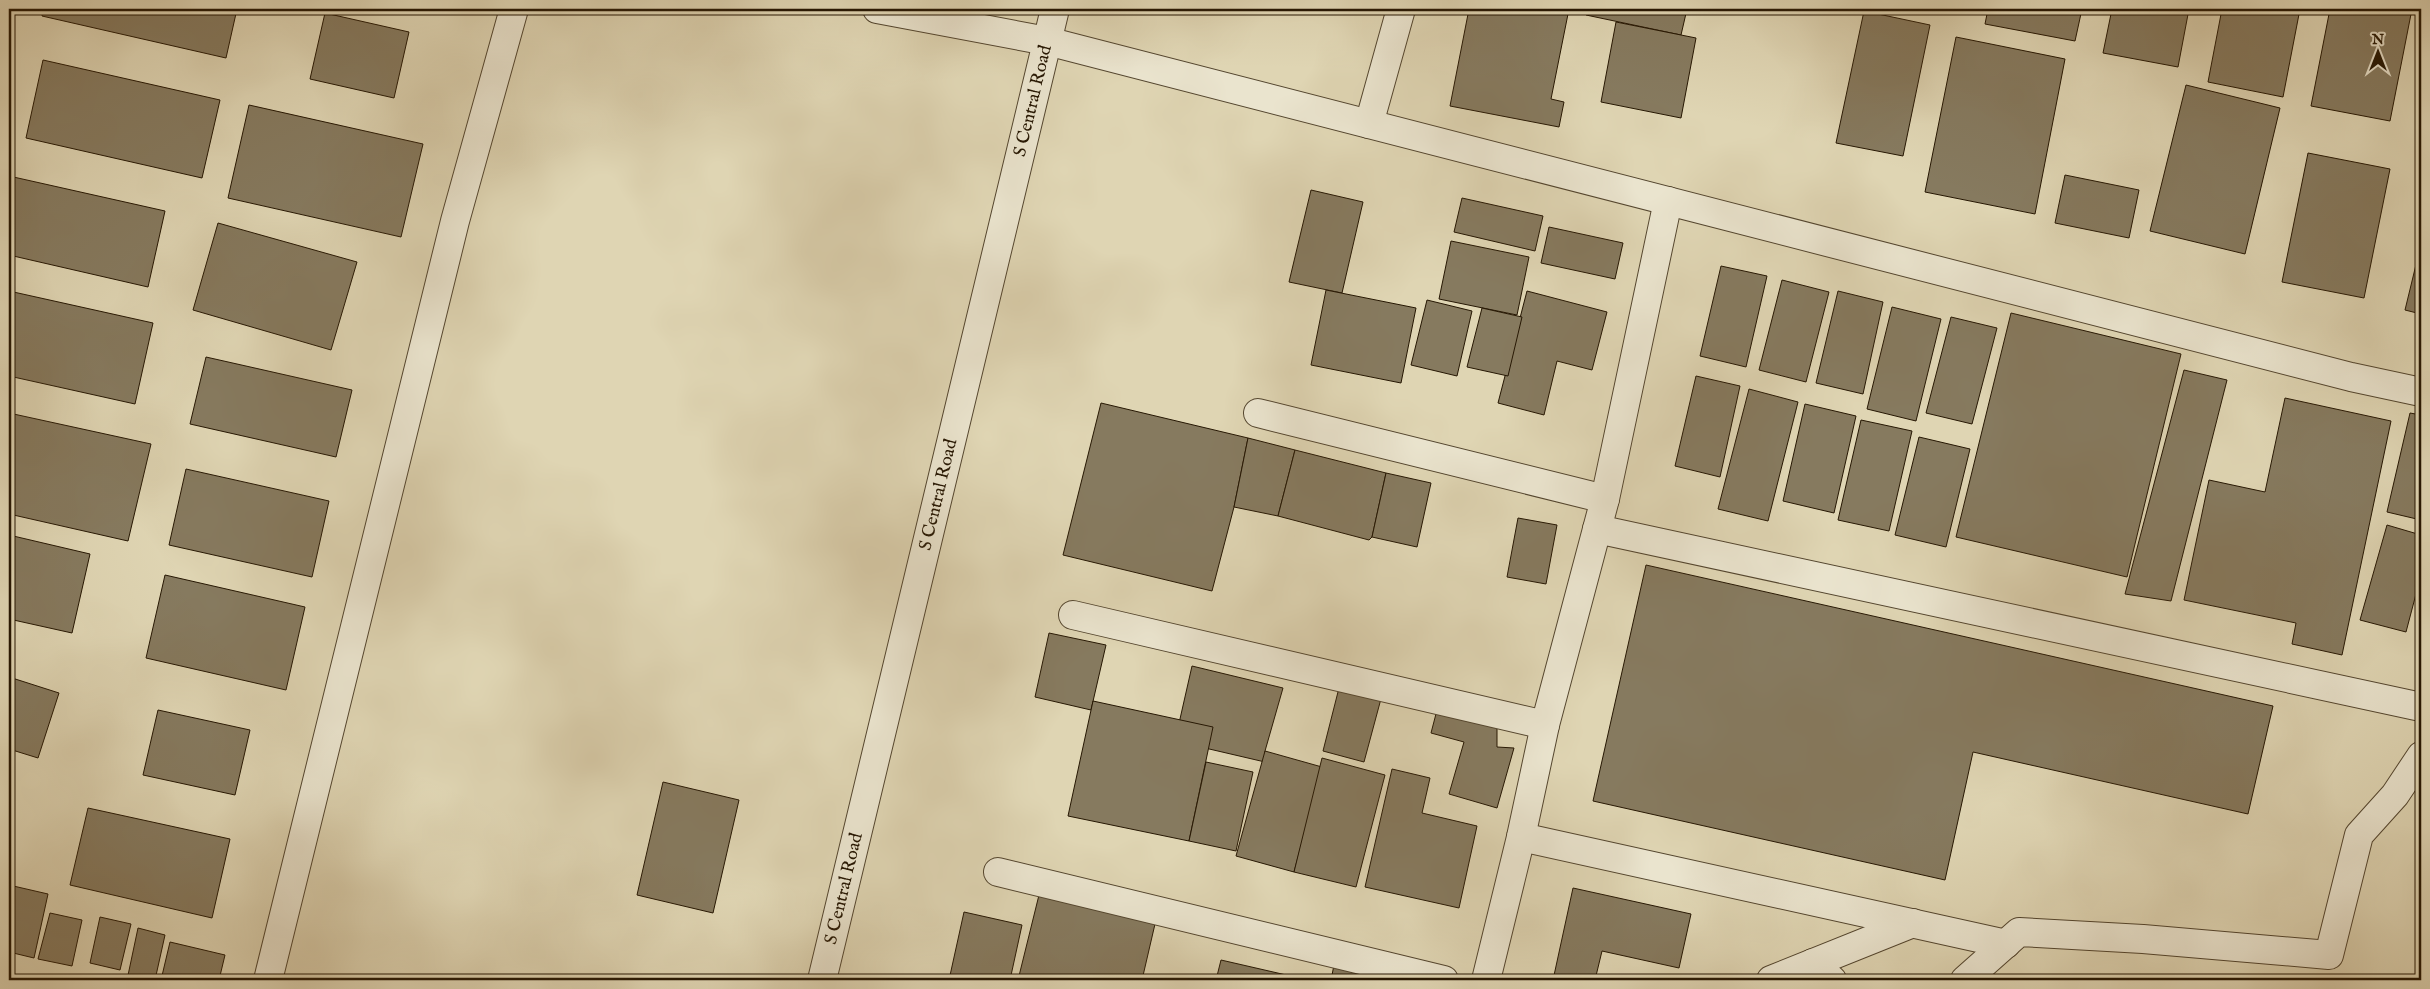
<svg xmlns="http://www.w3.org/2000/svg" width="2430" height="989" font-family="'IM FELL English',serif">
<rect width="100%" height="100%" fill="#dfd5b3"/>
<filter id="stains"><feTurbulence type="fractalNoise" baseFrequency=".004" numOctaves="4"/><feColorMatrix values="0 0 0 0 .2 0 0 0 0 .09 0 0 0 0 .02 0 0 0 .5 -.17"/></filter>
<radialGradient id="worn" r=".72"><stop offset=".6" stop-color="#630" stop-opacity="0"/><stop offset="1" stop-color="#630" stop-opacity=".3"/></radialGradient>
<!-- building -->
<g fill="#867a5f" stroke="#261703">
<polygon points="43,9 237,9 226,58 42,16"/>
<polygon points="1469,9 1569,9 1551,99 1564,102 1559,127 1450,106"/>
<polygon points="1587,9 1687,9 1681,35 1586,15"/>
<polygon points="1988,9 2082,9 2075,41 1985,24"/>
<polygon points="2112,9 2189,9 2178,67 2103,53"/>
<polygon points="2222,9 2300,9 2283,97 2208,82"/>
<polygon points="2330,9 2412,9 2390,121 2311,106"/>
<polygon points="1864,11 1930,25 1903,156 1836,143"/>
<polygon points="325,13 409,32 394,98 310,79"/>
<polygon points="1616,22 1696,38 1681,118 1601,102"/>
<polygon points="1956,37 2065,59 2035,214 1925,192"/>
<polygon points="43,60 220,100 202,178 26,138"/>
<polygon points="2186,85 2280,108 2245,254 2150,231"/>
<polygon points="249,105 423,144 401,237 228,198"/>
<polygon points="2308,153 2390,169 2364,298 2282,282"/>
<polygon points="2065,175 2139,190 2129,238 2055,223"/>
<polygon points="9,176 165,211 148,287 9,255"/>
<polygon points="1311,190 1363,202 1342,293 1289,282"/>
<polygon points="1462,198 1543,216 1535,251 1454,232"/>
<polygon points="218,223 357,262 331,350 193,310"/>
<polygon points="1549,227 1623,243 1615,279 1541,263"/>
<polygon points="1451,241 1529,257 1517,315 1439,299"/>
<polygon points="2421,244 2421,314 2405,310"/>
<polygon points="1721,266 1767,276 1746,367 1700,356"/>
<polygon points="1782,280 1829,292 1806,382 1759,370"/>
<polygon points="1326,290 1416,308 1401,383 1311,365"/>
<polygon points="9,291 153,323 135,404 9,376"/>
<polygon points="1527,291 1607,312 1592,370 1557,361 1544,415 1498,403"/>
<polygon points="1838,291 1883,302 1863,394 1816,383"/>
<polygon points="1427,300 1472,311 1457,376 1411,365"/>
<polygon points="1892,307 1941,319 1916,421 1867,409"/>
<polygon points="1482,308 1522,317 1508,376 1467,367"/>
<polygon points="2011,313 2181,354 2127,577 1956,537"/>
<polygon points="1951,317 1997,328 1972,424 1926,413"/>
<polygon points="206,357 352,390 336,457 190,424"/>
<polygon points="2184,370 2227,380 2171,601 2125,594"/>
<polygon points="1696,376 1740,386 1720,477 1675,466"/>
<polygon points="1749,389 1798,402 1768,521 1718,509"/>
<polygon points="2285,398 2391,421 2342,655 2292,644 2296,623 2184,600 2209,480 2265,492"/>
<polygon points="1101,403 1248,438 1234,507 1212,591 1063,555"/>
<polygon points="1805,404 1856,416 1834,513 1783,501"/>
<polygon points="9,413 151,444 128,541 9,514"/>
<polygon points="2410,413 2421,415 2421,520 2387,512"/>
<polygon points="1861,420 1912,431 1889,531 1838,520"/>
<polygon points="1919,437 1970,449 1946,547 1895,535"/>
<polygon points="1248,438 1295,450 1278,516 1234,507"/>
<polygon points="1295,450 1386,473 1372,537 1369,540 1278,516"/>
<polygon points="186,469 329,501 312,577 169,545"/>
<polygon points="1386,473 1431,483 1417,547 1372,537"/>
<polygon points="1518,518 1557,525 1546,584 1507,577"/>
<polygon points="2387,525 2421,535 2421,575 2406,632 2360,620"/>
<polygon points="9,535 90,554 72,633 9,619"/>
<polygon points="1646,565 2273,706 2248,814 1973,752 1945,880 1593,801"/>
<polygon points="165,575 305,607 286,690 146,658"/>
<polygon points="1049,633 1106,645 1091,710 1035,697"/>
<polygon points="1192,666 1283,688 1265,751 1265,762 1175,741"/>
<polygon points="9,677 59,693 38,758 9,749"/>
<polygon points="1340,684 1382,695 1364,762 1323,751"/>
<polygon points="1093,701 1213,727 1189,841 1068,816"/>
<polygon points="158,710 250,730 235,795 143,775"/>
<polygon points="1437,710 1497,727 1497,747 1514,748 1497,808 1449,794 1464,742 1431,733"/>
<polygon points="1265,751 1322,767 1294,872 1236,856"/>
<polygon points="1322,758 1385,775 1356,887 1294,872"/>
<polygon points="1206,762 1253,772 1236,851 1189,841"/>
<polygon points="1392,769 1430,778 1422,813 1477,826 1459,908 1365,887"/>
<polygon points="663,782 739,800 713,913 637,895"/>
<polygon points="88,808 230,839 212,918 70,885"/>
<polygon points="9,885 48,894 34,958 9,952"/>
<polygon points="1573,888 1691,914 1679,968 1602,951 1595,980 1553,980"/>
<polygon points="1039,895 1155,924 1142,980 1018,980"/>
<polygon points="964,912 1022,925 1010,980 949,980"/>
<polygon points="50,913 82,920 72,966 38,959"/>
<polygon points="100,917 131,924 120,970 90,963"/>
<polygon points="138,928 165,935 155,980 127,980"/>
<polygon points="170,942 225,955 219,980 161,980"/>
<polygon points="1221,960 1308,980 1216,980"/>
<polygon points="1334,965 1388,980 1331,980"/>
</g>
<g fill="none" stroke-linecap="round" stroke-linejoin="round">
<!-- street casing -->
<g stroke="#54462f" stroke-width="30">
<g id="street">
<polyline points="877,9 1047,41 2351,377 2421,392"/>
<polyline points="1369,124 1401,9"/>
<polyline points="1258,413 1605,499 1545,725 1521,837 1486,980"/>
<polyline points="1605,499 1668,201"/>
<polyline points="1597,529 2421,707"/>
<polyline points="1073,615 1545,725"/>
<polyline points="1521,837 2006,944"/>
<polyline points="998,872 1444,980"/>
<polyline points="1813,963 1832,980"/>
<polyline points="268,980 455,221 514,9"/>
<path id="s1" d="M822 980 1055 9"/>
<polyline points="1771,980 1913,923"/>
<polyline points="1965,980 2019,932 2143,939 2329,955 2359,835 2395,795 2421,756"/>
</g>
</g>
<!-- street -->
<use href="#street" stroke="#eae4ce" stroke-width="28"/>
</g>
<g text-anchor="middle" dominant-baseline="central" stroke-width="4" stroke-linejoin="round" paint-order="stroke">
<!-- street labels -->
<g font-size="18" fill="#261703" stroke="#eae4ce">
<text stroke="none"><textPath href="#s1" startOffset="904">S Central Road</textPath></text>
<text stroke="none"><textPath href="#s1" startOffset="499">S Central Road</textPath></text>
<text stroke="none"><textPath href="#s1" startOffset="94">S Central Road</textPath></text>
</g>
</g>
<!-- margin -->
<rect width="2430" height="989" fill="none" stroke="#dfd5b3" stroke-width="30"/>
<rect x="10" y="10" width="2410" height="969" fill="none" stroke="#261703" stroke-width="2.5"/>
<rect x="15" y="15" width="2400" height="959" fill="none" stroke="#261703"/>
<!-- north arrow -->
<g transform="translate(2378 52)" stroke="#eae4ce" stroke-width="4" paint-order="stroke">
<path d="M0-4L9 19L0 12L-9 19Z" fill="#261703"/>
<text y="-8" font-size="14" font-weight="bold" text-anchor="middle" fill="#261703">N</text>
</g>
<rect width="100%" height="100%" filter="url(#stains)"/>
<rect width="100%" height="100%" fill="url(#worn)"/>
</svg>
